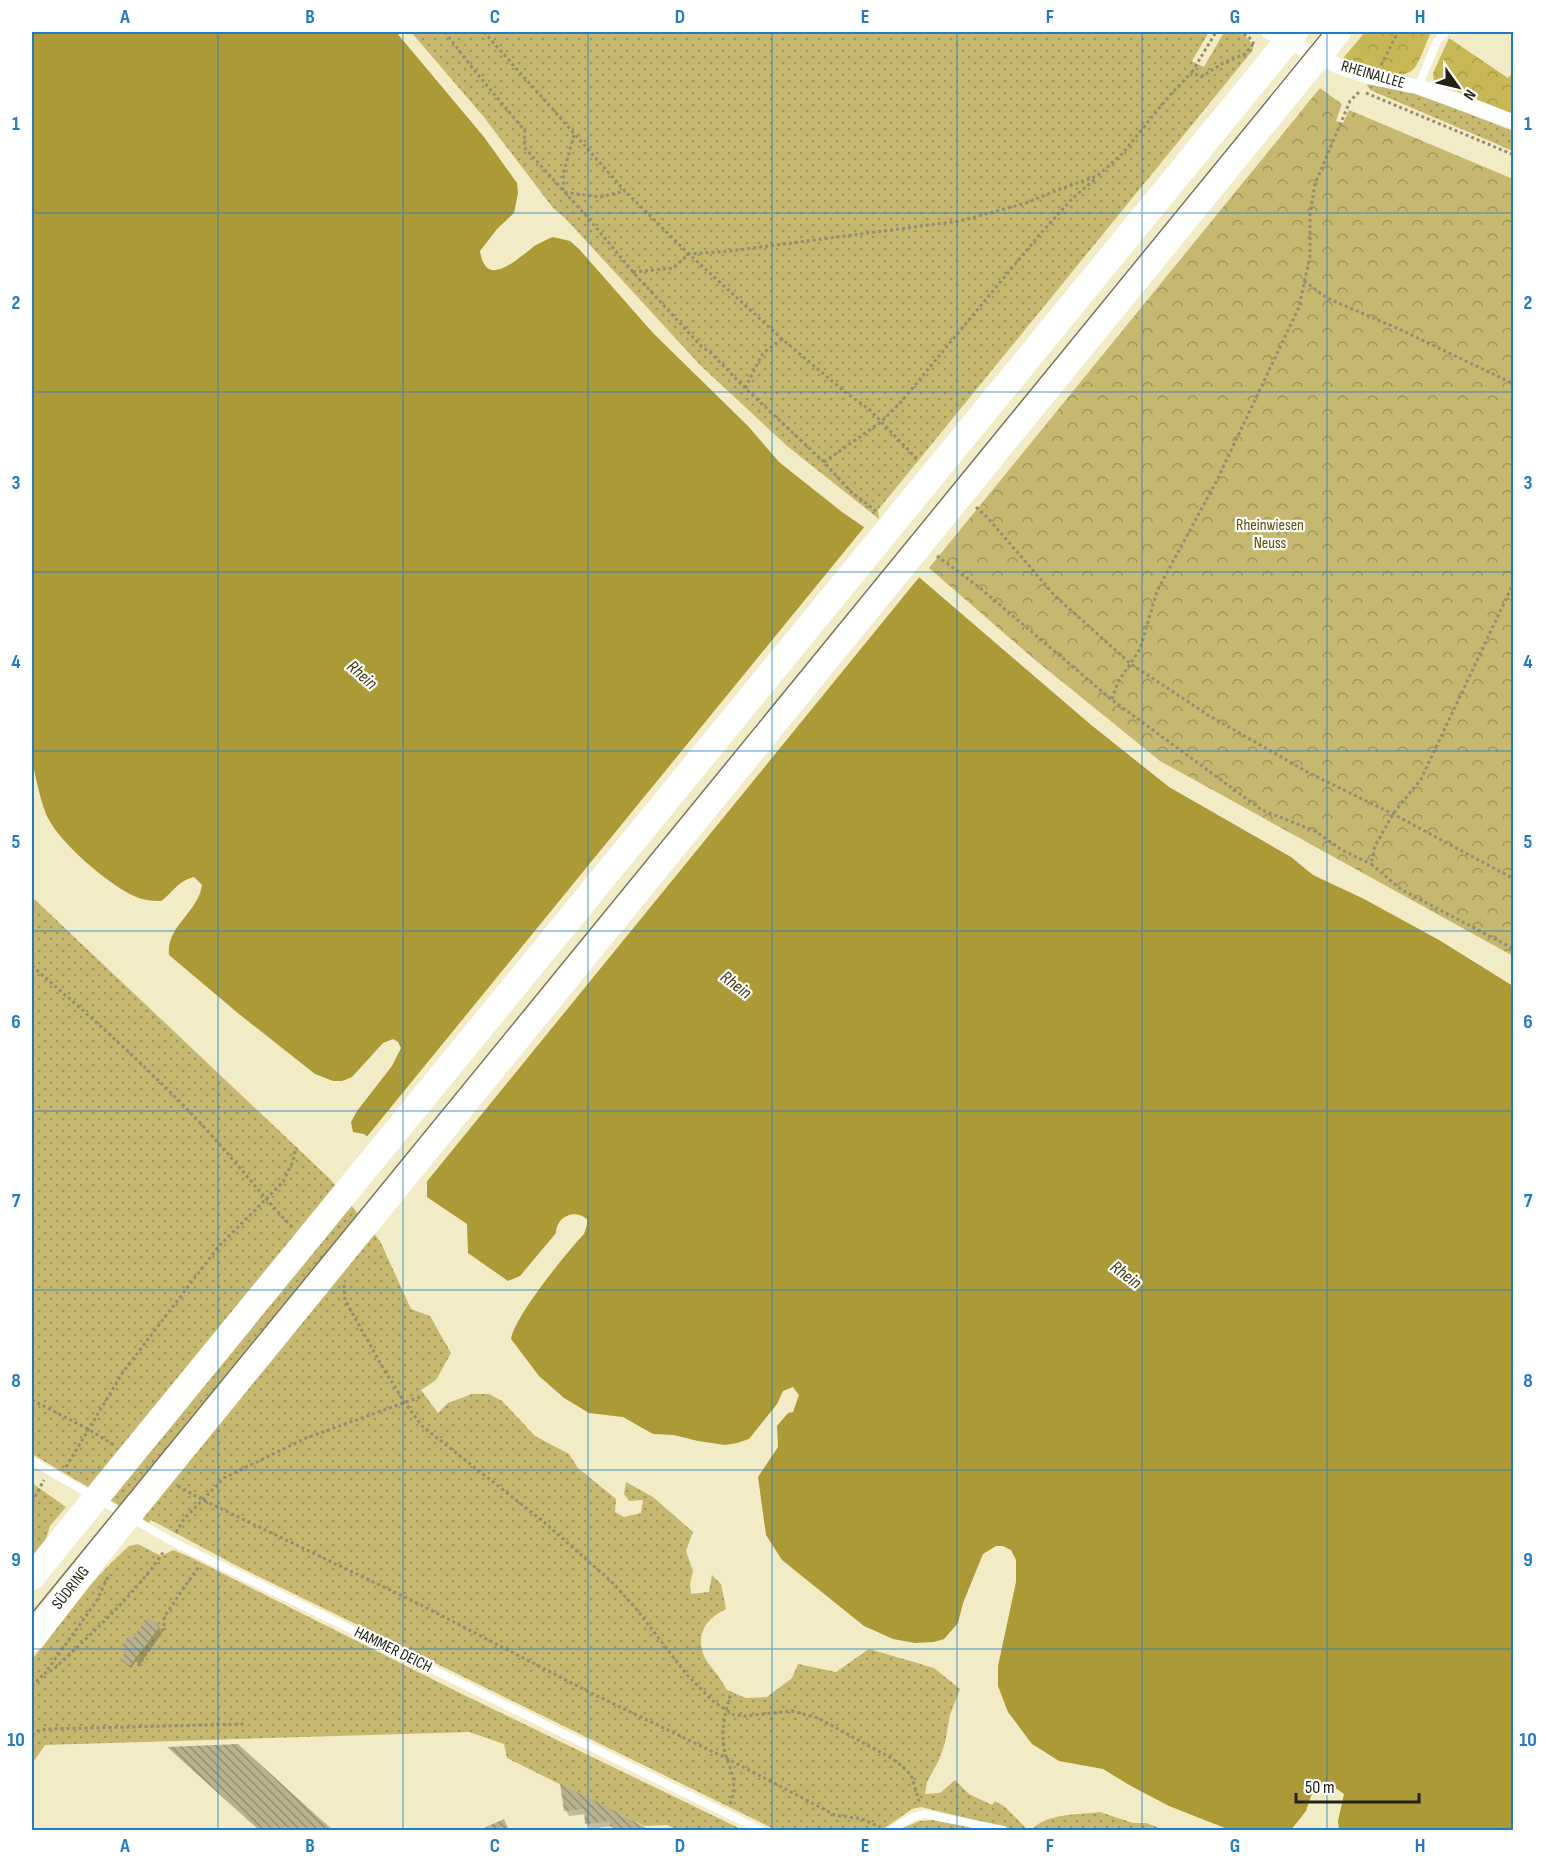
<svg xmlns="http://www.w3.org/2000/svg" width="1545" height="1862" font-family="'Sofia Sans Condensed',sans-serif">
<defs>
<pattern id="grass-dots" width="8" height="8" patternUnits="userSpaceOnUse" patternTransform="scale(1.5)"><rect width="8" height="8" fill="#c6b96f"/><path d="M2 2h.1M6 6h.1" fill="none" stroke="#a0965a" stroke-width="1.8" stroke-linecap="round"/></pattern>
<pattern id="forest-crowns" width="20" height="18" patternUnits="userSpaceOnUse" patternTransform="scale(1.5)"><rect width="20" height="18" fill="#c8b755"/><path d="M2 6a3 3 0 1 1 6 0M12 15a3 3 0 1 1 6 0" fill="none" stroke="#ac9d49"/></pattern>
<pattern id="park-crowns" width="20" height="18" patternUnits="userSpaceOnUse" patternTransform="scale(1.5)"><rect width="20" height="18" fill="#c6b96f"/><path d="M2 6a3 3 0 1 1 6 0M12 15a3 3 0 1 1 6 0" fill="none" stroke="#a0965a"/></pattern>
<pattern id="building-back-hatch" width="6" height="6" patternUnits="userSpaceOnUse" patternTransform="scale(1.5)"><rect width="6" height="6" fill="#b8b28e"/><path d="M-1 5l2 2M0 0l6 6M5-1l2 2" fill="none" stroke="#959073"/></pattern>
</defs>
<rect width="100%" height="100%" fill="#f2ecc6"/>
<!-- grass -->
<g fill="url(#grass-dots)">
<path d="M411 32H1209L1192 61 1204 67 1224 32C1237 31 1251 35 1253 50L878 510 879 519 787 446 700 365 565 218 553 208 483 116Z"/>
<polygon points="1369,81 1413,92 1513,131 1513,151 1370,90 1367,85"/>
<path d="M32 897 330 1179 380 1241 411 1309 430 1316 451 1353 436 1380 421 1390 438 1413 448 1403 472 1394H489L502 1401 535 1436 569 1454 578 1468 616 1499 615 1512 624 1517 641 1513 643 1500 629 1501 624 1494 626 1482 653 1497 693 1532 686 1551 693 1571 690 1584 691 1594 709 1592 712 1575 721 1584 726 1609C703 1620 693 1639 708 1663 715 1672 721 1679 727 1690L746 1698 767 1697 792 1678 798 1664 836 1672 869 1649 934 1668 960 1689 950 1715 945 1743 939 1760 927 1782 925 1794 940 1793 955 1780 969 1794 992 1805 995 1801 1005 1807 1028 1830H1016L921 1807 912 1809 882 1830H776L241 1568 151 1520 149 1523 32 1454Z"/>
<polygon points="32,1483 66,1507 50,1526 41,1555 32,1565"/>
<polygon points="138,1544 161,1556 174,1550 198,1561 460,1693 743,1830 677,1830 667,1825 644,1826 507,1758 504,1744 469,1732 45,1745 32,1764 32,1660 61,1618 106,1568 129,1546"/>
<path d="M1100 1812 1133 1823H1146L1165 1830H1032C1045 1813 1079 1815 1100 1812Z"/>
<polygon points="932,1820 994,1830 897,1830 920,1821"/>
</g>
<!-- forest -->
<g fill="url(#forest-crowns)">
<path d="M1365 32H1431C1426 43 1422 56 1416 66 1402 87 1360 67 1340 62Z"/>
<polygon points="1449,38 1508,78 1513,72 1513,114 1434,82 1433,73"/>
</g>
<!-- park -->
<polygon fill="url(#park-crowns)" points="1320,88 1342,104 1336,121 1343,123 1349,110 1513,179 1513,956 1160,761 1034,659 929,568"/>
<!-- water -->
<path fill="#ab9a35" d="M32 32H396L484 137 517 183 518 193 514 213 497 229 480 251C486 292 520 256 536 245 542 242 547 239 553 237L570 241 579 249 653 333 748 426 779 462 842 512 871 532 920 578 1090 724 1169 787 1291 857 1313 875 1364 899 1439 940 1513 986V1830H1339L1338 1821 1344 1794 1330 1784H1324L1317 1789 1311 1796 1306 1811 1291 1830H1230L1169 1806 1131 1786 1103 1769 1059 1761 1032 1744 1008 1712 998 1686V1666L1016 1582V1560L1011 1550 1003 1546H996L983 1554 963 1603 958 1623 944 1639 934 1642 915 1643 893 1639 864 1626 782 1560 766 1535 758 1477 778 1447 777 1426 788 1413 793 1412 799 1395 793 1387 783 1391 777 1404 749 1439 737 1443 725 1445 698 1441 674 1435 653 1434 623 1417 589 1413 564 1398 539 1376 511 1339C515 1316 566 1253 584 1234L587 1225V1219C574 1208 556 1217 556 1233L520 1276 508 1281 468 1253 467 1224 427 1197V1181L364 1134 353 1132 351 1122 357 1111 392 1066 401 1048 398 1042 393 1039 383 1043 352 1077 342 1081H333L315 1074 239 1014 169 955C166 926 198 913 202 885L194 877C176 882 175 891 161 901 151 901 142 900 134 896 108 884 60 843 48 818 42 807 33 769 32 755Z"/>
<!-- pier -->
<polygon fill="#f2ecc6" points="866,525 921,575 424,1185 365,1139"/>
<!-- shadow -->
<g fill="#0003">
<polygon points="159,1627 162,1633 140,1664 136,1661 131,1668 123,1662 122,1660 125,1653 121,1648"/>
<polygon points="238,1746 330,1830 259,1830 170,1749"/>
<polygon points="562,1787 646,1830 615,1830 612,1826 590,1829 587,1823 586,1814 569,1816 566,1811"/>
</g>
<!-- building -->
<g fill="url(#building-back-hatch)">
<polygon points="147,1617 160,1626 130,1666 120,1660 125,1652 120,1648 128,1636 132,1639"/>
<polygon points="238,1744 317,1816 333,1830 259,1830 167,1747"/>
<polygon points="560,1784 609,1808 650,1830 618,1830 610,1826 610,1821 585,1824 584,1809 564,1811"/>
<polygon points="504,1819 509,1830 479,1830"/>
</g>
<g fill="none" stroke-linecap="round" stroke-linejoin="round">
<!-- path -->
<g stroke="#928e73" stroke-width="3" stroke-dasharray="3 3" stroke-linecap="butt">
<polyline points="445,32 474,70 525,131 524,147 589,219 633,272 701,346 711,353 745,388 824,462 850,491 876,511"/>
<polyline points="484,32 625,191 689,254 782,339 845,392 870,410 919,461"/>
<polyline points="1238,32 1248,36 1254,44"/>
<polyline points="1381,65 1398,32"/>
<polyline points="1192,72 1216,32"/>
<polyline points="1366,93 1514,155"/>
<polyline points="574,135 564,171 563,192 600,197 625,191"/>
<polyline points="633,272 673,268 689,254 730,251 960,221 1026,203 1060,189 1097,176 1122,154 1169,96 1192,72 1201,77 1223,63 1245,54 1254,43"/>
<polyline points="1304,281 1327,298 1401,330 1514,384"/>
<polyline points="745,388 763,353 782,339"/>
<polyline points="824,462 881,422 900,403 1041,233 1071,200 1095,179"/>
<polyline points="976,507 987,517 1055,596 1131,664 1208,715 1309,773 1393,814 1514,879"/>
<polyline points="937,556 980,588 1112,700 1262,810 1315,831 1342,850 1371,864"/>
<polyline points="1514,582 1421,779 1393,814 1375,846 1371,864 1402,890 1514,949"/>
<polyline points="1112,699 1118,682 1140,649 1157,591 1216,482 1299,307 1310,256 1310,214 1315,184 1350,101 1360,91"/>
<path d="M32 966C91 1017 151 1070 205 1128 235 1161 262 1196 292 1227"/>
<polyline points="344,1285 345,1300 383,1368 405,1403 422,1426 544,1522 614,1584 637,1610 687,1675 714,1702 734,1715 745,1716 792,1711 818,1718 891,1758 903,1767 911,1775 920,1804"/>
<polyline points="32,1400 88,1429 114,1445"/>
<polyline points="66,1467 123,1372 219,1246 283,1182 293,1161 296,1147"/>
<polyline points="178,1486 201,1499 419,1604 591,1693 726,1758 835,1815 862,1819 880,1827"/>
<polyline points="32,1502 44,1480"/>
<polyline points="176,1532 184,1519 224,1478 306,1438 420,1397"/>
<path d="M108 1577 96 1602 45 1673 53 1670C92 1633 134 1596 164 1551"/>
<polyline points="138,1666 164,1628 164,1617 199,1566"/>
<polyline points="32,1686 45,1673"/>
<polyline points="32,1735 38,1731 47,1729 246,1724"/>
<path d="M730 1804C741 1775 724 1765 723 1739 722 1723 727 1707 731 1692"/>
</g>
<!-- service -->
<g stroke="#fff" stroke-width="8">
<polyline points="1418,87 1437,41 1445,32"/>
<polyline points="32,1461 171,1541 760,1830"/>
<polyline points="891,1830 913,1817 924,1814 1003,1830"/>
</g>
<!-- minor -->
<polyline stroke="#fff" stroke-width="15" points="1269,32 1338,66 1370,77 1418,87 1514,122"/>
<!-- primary -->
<g stroke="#fff" stroke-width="26">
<polyline points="32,1577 78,1520"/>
<polyline points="32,1639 111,1537"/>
</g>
<!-- trunk -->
<g stroke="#fff" stroke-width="26">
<polyline points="78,1520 1295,32"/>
<polyline points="111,1537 1338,32"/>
</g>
<!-- tram -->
<polyline stroke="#78755d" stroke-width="1.5" points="32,1613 1323,32"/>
</g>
<!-- grid -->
<path fill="none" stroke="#207ac7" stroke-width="1.5" stroke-opacity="0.55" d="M218 32V1830M403 32V1830M588 32V1830M772 32V1830M957 32V1830M1142 32V1830M1327 32V1830M32 213H1514M32 392H1514M32 572H1514M32 751H1514M32 931H1514M32 1111H1514M32 1290H1514M32 1470H1514M32 1649H1514"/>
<g text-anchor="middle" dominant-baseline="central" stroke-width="4.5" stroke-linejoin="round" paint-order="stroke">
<!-- street labels -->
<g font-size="16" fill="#232113" stroke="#fff">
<text transform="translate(1373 75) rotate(16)">RHEINALLEE</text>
<text transform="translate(71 1588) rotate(-52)">SÜDRING</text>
<text transform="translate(393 1650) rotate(26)">HAMMER DEICH</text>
</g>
<!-- park labels -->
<g font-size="16" fill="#5b4f00" stroke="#fff">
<text x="1270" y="525">Rheinwiesen<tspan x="1270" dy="18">Neuss</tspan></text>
</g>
<!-- water labels -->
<g font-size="18" font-style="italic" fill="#423b11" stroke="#fff">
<text transform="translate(362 675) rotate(41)">Rhein</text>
<text transform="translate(736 985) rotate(37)">Rhein</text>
<text transform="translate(1126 1275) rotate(37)">Rhein</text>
</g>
</g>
<!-- border -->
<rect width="1545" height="1862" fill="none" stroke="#ffffff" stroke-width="66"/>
<!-- north arrow -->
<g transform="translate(1458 87) rotate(124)" stroke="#ffffff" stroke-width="4.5" paint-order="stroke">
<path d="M0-4.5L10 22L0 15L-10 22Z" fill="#232113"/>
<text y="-9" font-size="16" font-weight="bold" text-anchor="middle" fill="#232113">N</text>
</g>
<!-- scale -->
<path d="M1296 1793v9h123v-9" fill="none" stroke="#232113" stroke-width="3"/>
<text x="1305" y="1793" font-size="18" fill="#232113" stroke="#ffffff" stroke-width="4.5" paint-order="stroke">50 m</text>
<rect x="33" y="33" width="1479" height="1796" fill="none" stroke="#207ac7" stroke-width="2"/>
<g font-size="20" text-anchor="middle" font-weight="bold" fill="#207ac7">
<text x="125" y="23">A</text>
<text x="310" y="23">B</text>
<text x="495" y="23">C</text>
<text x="680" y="23">D</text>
<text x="865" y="23">E</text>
<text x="1050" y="23">F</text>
<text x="1235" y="23">G</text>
<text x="1420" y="23">H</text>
<text x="16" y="130">1</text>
<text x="1528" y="130">1</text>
<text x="16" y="309">2</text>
<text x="1528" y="309">2</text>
<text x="16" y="489">3</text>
<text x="1528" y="489">3</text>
<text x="16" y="668">4</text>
<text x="1528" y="668">4</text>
<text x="16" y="848">5</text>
<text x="1528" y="848">5</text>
<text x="16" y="1028">6</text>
<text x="1528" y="1028">6</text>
<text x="16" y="1207">7</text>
<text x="1528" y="1207">7</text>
<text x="16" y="1387">8</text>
<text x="1528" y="1387">8</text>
<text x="16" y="1566">9</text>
<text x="1528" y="1566">9</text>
<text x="16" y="1746">10</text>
<text x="1528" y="1746">10</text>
<text x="125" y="1852">A</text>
<text x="310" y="1852">B</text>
<text x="495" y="1852">C</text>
<text x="680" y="1852">D</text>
<text x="865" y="1852">E</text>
<text x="1050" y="1852">F</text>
<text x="1235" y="1852">G</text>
<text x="1420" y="1852">H</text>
</g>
</svg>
